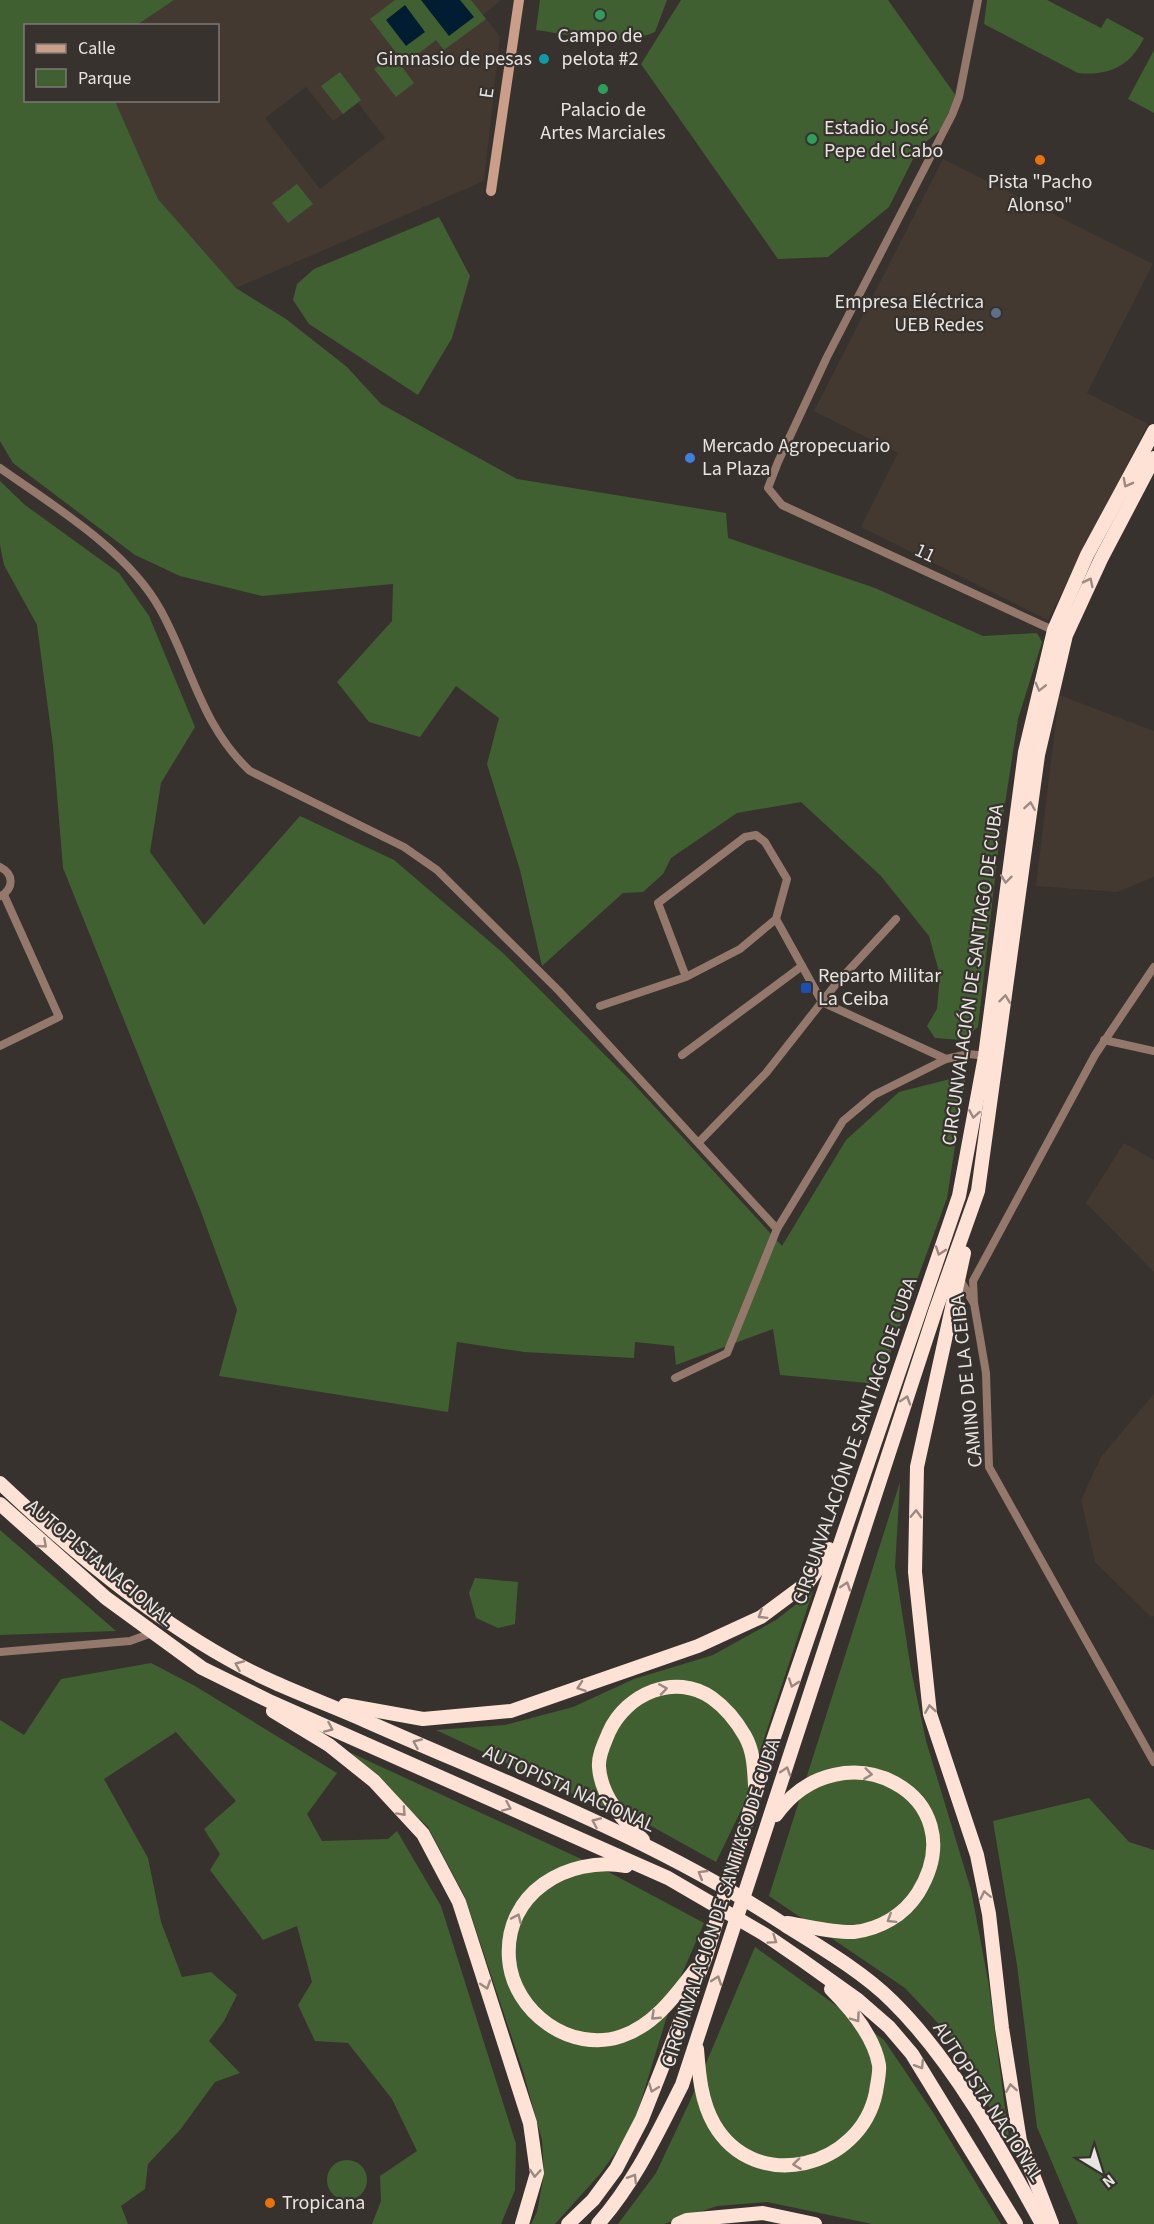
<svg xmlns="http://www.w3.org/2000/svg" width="1154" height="2224" font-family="'Source Sans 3',sans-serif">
<rect width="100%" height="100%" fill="#37322e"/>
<!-- built -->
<g fill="#433931" fill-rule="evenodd">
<path d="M174 0H501L483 15 500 37 484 181 236 288 158 199 115 101 218 100V26L137 25ZM306 87 333 121 358 103 385 138 320 189 265 118Z"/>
<polygon points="943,159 1153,264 1087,393 1148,424 1048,620 861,527 898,453 814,411"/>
<polygon points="1059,695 1154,731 1154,877 1117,892 1036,886"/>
<polygon points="1124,1143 1154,1160 1154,1272 1086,1203"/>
<polygon points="1154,1394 1154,1616 1151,1617 1095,1562 1081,1500 1101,1457"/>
</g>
<!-- green -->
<g fill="#416031">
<polygon points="0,0 174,0 137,25 26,26 26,100 115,101 158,199 236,288 286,319 347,367 381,404 517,479 726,513 728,538 875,588 983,636 1037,633 1042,642 1018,719 999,843 978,1027 962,1040 935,1038 927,1026 937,1009 940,975 929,936 881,876 801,802 737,813 671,858 663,874 643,892 623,893 542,966 520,870 487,764 499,718 456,686 420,737 369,722 337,682 392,621 393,584 262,596 180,576 135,555 13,463 0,441"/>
<polygon points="395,0 471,0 486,19 444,50 436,40 405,64 370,19"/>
<path d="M540 0H667L655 32C619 48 574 35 536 30Z"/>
<polygon points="681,0 888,0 956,96 941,129 918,149 889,207 828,257 778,259 641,64"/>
<path d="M987 0H1047L1101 28 1107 18 1144 38C1130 66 1110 76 1078 73L984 24Z"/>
<polygon points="1154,50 1154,113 1128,99"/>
<polygon points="393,55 414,83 396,97 374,69"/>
<polygon points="340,72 361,100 343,114 321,86"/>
<polygon points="297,184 313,204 288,223 272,203"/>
<polygon points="439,217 470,276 452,338 418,395 309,324 293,300 297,284 314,269"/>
<polygon points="0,481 25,505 119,573 149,616 195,727 161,783 150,852 204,925 300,816 394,860 503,953 631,1081 782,1246 846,1140 899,1092 966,1075 947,1198 879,1384 780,1375 773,1329 676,1365 674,1346 635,1342 634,1358 524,1352 457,1342 448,1412 219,1376 237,1310 200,1209 63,868 53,746 37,625 4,565 0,545"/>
<polygon points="900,1482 895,1567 911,1670 926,1741 971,1890 989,1986 1010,2146 951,2037 905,1988 769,1896"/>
<polygon points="0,1530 116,1631 0,1635"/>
<polygon points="475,1578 518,1582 515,1624 498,1628 476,1618 469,1593"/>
<polygon points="813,1591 750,1781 749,1794 716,1862 644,1822 607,1810 436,1730 505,1725 573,1707 634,1679 713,1655 776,1620"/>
<polygon points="151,1663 195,1686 337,1773 307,1814 322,1841 388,1839 397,1831 441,1906 516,2144 515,2190 501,2224 372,2224 381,2201 380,2176 417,2151 392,2099 348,2043 315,2041 298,2005 312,1982 297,1926 263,1940 210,1870 220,1854 204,1829 236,1801 176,1732 104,1779 148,1858 161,1922 182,1977 211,1972 237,1995 224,2021 209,2041 240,2073 215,2082 180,2130 148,2164 145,2189 121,2206 128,2224 0,2224 0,1720 24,1735 61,1679"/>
<polygon points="349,1752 603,1869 704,1923 675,1990 637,2114 621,2145 600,2174 555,2224 531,2224 537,2212 544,2174 542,2140 523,2071 465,1897 428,1827"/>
<polygon points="1089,1798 1129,1842 1154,1850 1154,2224 1078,2224 1037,2127 1017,1965 993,1821"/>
<polygon points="755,1947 884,2040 934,2114 1001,2224 872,2224 767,2202 717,2206 664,2224 618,2224 656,2173 691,2099"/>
<circle cx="347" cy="2180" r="20"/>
</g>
<!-- water -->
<g fill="#021c32">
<polygon points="421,0 460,0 474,17 449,36"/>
<polygon points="405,5 425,32 406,46 386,20"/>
</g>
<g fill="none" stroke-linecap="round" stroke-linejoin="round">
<!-- street -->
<g stroke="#94786b" stroke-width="8">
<polyline points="978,0 959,97 952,115 827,357 778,462 768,488 782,505 1057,632"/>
<path d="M0 468C54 506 127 550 160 609 191 664 201 726 250 771L404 847 437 870 559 991 777 1229"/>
<path d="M0 867C14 874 14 888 1 896"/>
<polyline points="776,919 822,1002 946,1059"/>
<polyline points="1154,967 1095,1055 973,1281 974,1303 986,1373 989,1467 1154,1762"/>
<polyline points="600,1006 686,977 740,949 776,919 787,879 765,842 756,835 745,837 658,903 686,977"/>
<polyline points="1104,1040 1154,1051"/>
<polyline points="0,1046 59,1017 4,895"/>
<polyline points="682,1055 802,966"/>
<polyline points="699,1142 766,1073 836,984 896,919"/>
<polyline points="959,1278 973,1302"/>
<polyline points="675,1378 727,1353 777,1229 843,1121 874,1095 946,1059 968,1054 988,1056"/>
<polyline points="0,1652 130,1641 152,1633"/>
</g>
<!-- secondary -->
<polyline stroke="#cb9e8a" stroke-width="10" points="491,191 519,0"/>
<!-- highway -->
<g stroke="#fee2d5" stroke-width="14">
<polyline points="964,1253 917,1467 915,1572 930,1714 977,1855 989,1914 1002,2028 1020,2141 1052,2224"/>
<path d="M0 1483C70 1549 144 1612 228 1659 271 1684 321 1701 366 1721 508 1784 655 1839 785 1925 820 1947 863 1972 892 2001 953 2061 1001 2149 1042 2224"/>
<polyline points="0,1504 106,1598 202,1668 271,1702 668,1878 764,1934 802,1960 858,2000 889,2027 912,2054 1016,2224"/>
<polyline points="345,1705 423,1719 511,1711 698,1646 761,1617 808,1582 823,1562 829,1549"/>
<polyline points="273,1711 329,1745 374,1781 423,1834 459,1902 530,2123 537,2173 522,2224"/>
<path d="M776 1815C841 1724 979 1794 918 1893 904 1915 880 1929 854 1932 833 1933 808 1926 787 1923"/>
<path d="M643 1840C623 1820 601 1797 599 1767 598 1755 605 1742 609 1732 626 1694 675 1672 712 1698 726 1708 737 1722 745 1736 754 1752 754 1769 755 1785"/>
<path d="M626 1866C567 1856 504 1893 509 1959 513 2012 571 2054 622 2036 654 2025 675 1996 695 1970"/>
<path d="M697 2049C699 2075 701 2101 714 2124 755 2195 861 2168 876 2092 877 2084 880 2073 879 2065 874 2036 851 2009 831 1989"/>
<polyline points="568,2224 593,2200 616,2169 642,2119 706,1956 756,1790 959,1196 985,1056 1025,752 1054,630 1087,555 1154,431"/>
<path d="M598 2224C635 2182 657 2134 682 2085L936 1309 978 1191 1038 755 1066 635 1101 559 1154 458"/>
<polyline points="678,2224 687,2220 763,2213 815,2224"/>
</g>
</g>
<!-- one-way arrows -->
<defs><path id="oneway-chevron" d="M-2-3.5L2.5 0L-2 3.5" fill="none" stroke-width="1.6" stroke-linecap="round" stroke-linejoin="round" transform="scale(1.5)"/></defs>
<g stroke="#9a8a82">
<use href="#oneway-chevron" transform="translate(1127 483) rotate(118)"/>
<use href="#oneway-chevron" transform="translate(1089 582) rotate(-64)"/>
<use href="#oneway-chevron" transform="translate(1040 687) rotate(104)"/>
<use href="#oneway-chevron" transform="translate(1030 806) rotate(-81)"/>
<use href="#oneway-chevron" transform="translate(1006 879) rotate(97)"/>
<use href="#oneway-chevron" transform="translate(1005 999) rotate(-83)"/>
<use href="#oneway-chevron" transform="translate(974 1114) rotate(100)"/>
<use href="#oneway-chevron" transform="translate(940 1251) rotate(109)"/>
<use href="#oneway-chevron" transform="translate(906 1400) rotate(-72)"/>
<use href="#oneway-chevron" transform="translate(916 1514) rotate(-88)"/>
<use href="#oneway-chevron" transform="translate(43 1544) rotate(42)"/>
<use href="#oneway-chevron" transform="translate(846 1586) rotate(-72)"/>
<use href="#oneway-chevron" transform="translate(762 1615) rotate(148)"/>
<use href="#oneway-chevron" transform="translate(239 1665) rotate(-156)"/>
<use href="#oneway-chevron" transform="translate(793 1683) rotate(109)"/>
<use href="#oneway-chevron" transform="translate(581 1687) rotate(161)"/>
<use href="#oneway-chevron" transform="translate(663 1689) rotate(-9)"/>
<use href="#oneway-chevron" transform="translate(930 1709) rotate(-99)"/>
<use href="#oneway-chevron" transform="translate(329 1728) rotate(24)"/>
<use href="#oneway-chevron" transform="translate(417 1743) rotate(-156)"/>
<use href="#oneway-chevron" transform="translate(786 1771) rotate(-72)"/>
<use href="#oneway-chevron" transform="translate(868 1774) rotate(7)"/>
<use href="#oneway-chevron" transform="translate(507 1807) rotate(24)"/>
<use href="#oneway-chevron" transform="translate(402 1812) rotate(47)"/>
<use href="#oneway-chevron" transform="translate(596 1822) rotate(-156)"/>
<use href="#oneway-chevron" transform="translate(702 1874) rotate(-149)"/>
<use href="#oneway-chevron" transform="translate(985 1895) rotate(-102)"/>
<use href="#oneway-chevron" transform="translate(517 1918) rotate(-66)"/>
<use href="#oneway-chevron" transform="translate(891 1919) rotate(148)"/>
<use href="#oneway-chevron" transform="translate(773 1940) rotate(34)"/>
<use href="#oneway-chevron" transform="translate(717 1980) rotate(-71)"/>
<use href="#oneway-chevron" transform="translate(486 1985) rotate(72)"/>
<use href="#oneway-chevron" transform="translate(655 2016) rotate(137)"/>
<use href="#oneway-chevron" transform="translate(856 2018) rotate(55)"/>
<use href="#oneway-chevron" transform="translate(920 2065) rotate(58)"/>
<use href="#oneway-chevron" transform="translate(653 2088) rotate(111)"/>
<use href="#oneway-chevron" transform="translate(1011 2088) rotate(-99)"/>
<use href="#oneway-chevron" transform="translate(797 2164) rotate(173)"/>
<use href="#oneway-chevron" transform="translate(535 2173) rotate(94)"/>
<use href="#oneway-chevron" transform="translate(633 2178) rotate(-58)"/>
</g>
<!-- markers -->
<g fill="#2e9e5b" stroke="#37322e" stroke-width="2">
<circle cx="600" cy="15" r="6"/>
<circle cx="603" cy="89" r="6"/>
<circle cx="812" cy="139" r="6"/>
</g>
<circle fill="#0f9aa8" stroke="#37322e" stroke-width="2" cx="544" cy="59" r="6"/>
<g fill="#e8710a" stroke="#37322e" stroke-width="2">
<circle cx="1040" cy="160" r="6"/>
<circle cx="270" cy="2203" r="6"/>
</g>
<circle fill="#5c6f8a" stroke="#37322e" stroke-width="2" cx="996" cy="313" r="6"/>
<circle fill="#3f7fe0" stroke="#37322e" stroke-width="2" cx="690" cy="458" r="6"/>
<rect fill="#1a4fb4" stroke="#37322e" stroke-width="2" x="800" y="982" width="12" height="12" rx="3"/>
<g text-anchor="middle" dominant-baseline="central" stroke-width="4.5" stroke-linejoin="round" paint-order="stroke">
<!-- poi labels -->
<g font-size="20" fill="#e7e4e1" stroke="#37322e" text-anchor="start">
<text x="600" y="36" text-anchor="middle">Campo de<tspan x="600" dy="23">pelota #2</tspan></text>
<text x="532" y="59" text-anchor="end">Gimnasio de pesas</text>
<text x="603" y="110" text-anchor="middle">Palacio de<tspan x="603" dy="23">Artes Marciales</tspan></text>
<text x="824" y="128">Estadio José<tspan x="824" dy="23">Pepe del Cabo</tspan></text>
<text x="1040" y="182" text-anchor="middle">Pista "Pacho<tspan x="1040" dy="23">Alonso"</tspan></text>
<text x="984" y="302" text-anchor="end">Empresa Eléctrica<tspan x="984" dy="23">UEB Redes</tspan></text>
<text x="702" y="446">Mercado Agropecuario<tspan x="702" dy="23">La Plaza</tspan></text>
<text x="818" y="976">Reparto Militar<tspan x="818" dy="23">La Ceiba</tspan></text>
<text x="282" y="2203">Tropicana</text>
</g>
<!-- street labels -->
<g font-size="20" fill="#e7e4e1" stroke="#37322e">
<text transform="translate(487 93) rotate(-82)">E</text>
<text transform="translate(925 553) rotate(25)">11</text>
<text transform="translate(973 975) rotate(-82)">CIRCUNVALACIÓN DE SANTIAGO DE CUBA</text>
<text transform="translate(967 1381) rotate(-96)">CAMINO DE LA CEIBA</text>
<text transform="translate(855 1441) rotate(-71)">CIRCUNVALACIÓN DE SANTIAGO DE CUBA</text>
<text transform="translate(100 1563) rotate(40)">AUTOPISTA NACIONAL</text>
<text transform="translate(569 1789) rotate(24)">AUTOPISTA NACIONAL</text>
<text transform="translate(721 1903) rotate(-72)">CIRCUNVALACIÓN DE SANTIAGO DE CUBA</text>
<text transform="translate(988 2102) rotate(57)">AUTOPISTA NACIONAL</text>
</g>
</g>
<!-- legend -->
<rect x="24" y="24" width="195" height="78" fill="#37322e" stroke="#7d7976" stroke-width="1.5"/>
<rect x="36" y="44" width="30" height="9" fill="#cb9e8a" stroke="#7d7976" stroke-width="1.5"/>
<text x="78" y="54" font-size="18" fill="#e7e4e1">Calle</text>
<rect x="36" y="69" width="30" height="18" fill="#416031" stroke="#7d7976" stroke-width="1.5"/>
<text x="78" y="84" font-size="18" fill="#e7e4e1">Parque</text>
<!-- north arrow -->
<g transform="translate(1100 2170) rotate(142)" stroke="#37322e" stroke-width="4.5" paint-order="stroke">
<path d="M0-4.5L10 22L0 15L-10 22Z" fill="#e7e4e1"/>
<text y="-9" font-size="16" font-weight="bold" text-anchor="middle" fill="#e7e4e1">N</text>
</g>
</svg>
